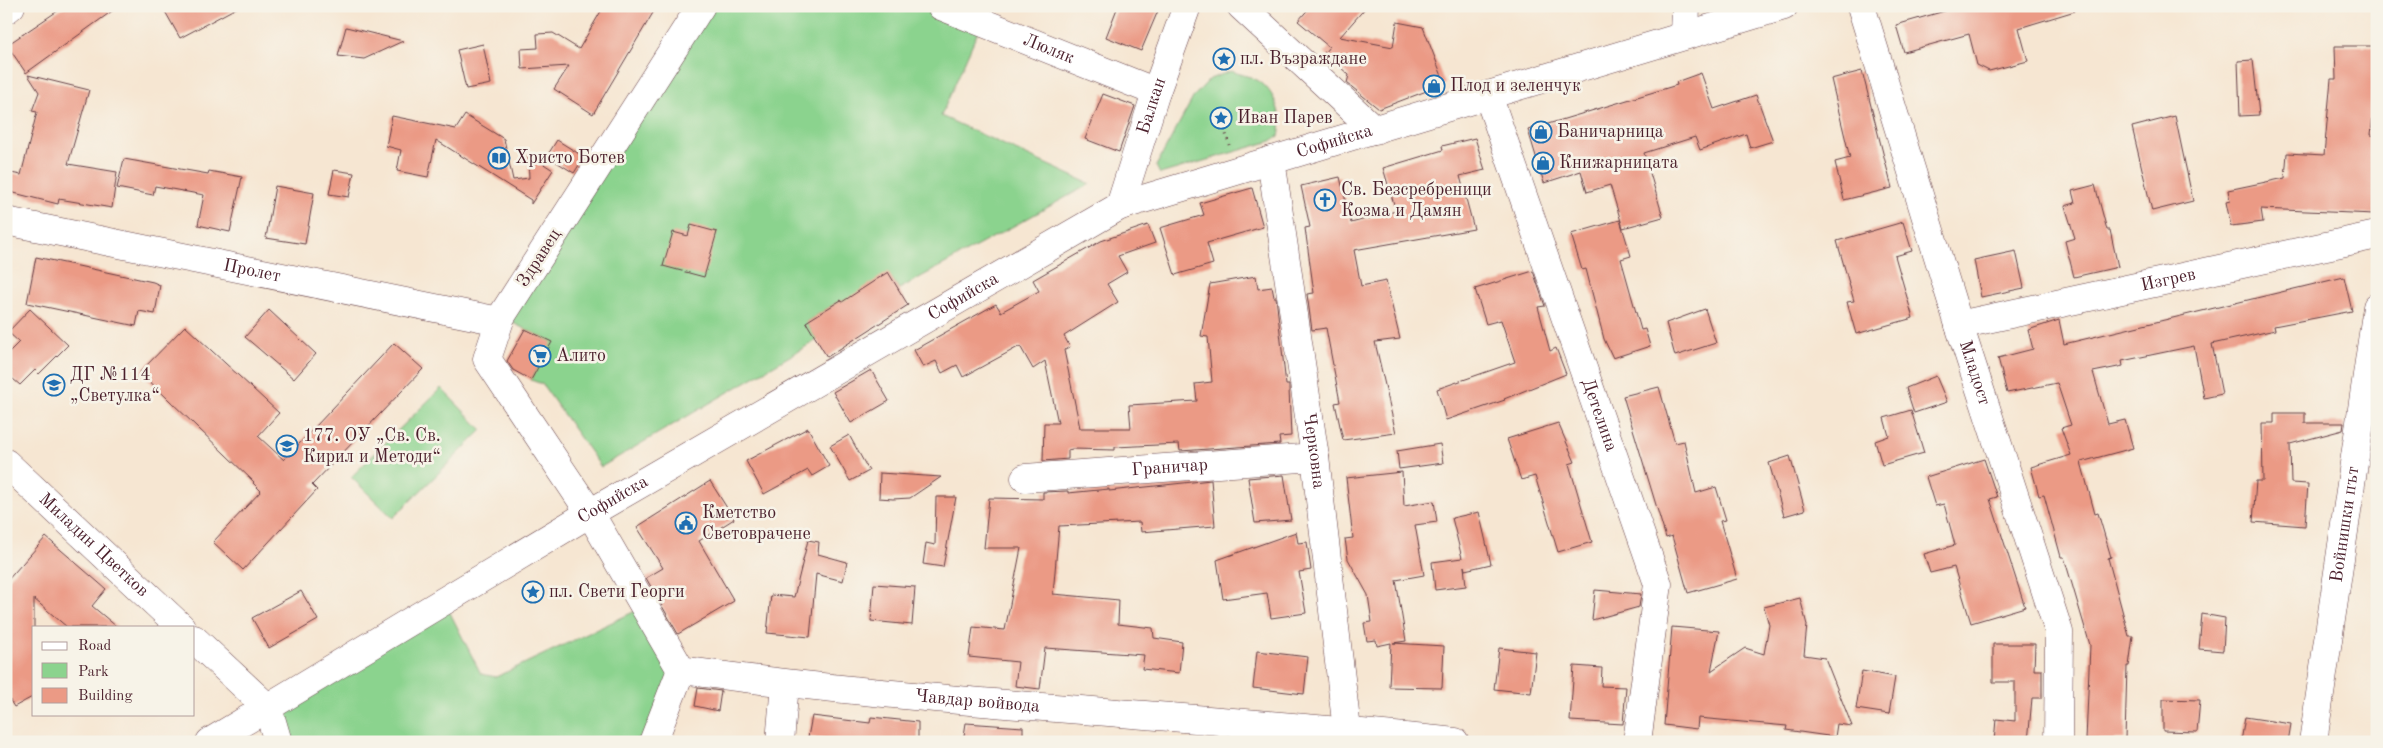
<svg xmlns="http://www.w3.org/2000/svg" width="2383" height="748" font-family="'Old Standard TT',serif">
<rect width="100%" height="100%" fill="#f7f3e8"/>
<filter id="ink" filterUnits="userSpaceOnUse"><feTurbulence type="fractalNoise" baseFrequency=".02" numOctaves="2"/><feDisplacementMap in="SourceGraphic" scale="10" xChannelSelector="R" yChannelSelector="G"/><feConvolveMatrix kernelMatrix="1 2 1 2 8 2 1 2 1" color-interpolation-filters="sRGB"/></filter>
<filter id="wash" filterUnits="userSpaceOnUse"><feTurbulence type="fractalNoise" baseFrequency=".0096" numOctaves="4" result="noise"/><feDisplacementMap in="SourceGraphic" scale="20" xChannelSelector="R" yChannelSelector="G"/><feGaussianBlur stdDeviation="1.12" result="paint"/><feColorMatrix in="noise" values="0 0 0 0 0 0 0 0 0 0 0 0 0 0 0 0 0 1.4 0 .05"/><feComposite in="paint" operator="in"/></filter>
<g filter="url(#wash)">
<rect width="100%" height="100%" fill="#f6e6d2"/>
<!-- green -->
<g fill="#8bd38e" stroke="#6a795c">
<polygon points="701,6 941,6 982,22 941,116 1090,184 899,289 888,273 851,315 841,300 806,322 817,340 601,467 542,384 531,380 551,342 501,317"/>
<path d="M1231 71C1239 74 1249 76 1257 80 1275 90 1284 118 1279 136L1271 141 1160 174 1156 166 1194 96 1210 79Z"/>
<polygon points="441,388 482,430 393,518 351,477"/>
<polygon points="444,601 481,674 496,677 644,607 681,670 653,742 278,742 268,708"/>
</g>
<g id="blocks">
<!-- building -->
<g fill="#eb9a85">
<polygon points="65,6 119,6 26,73 7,45"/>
<polygon points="162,6 240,6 180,38"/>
<polygon points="604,6 657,6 593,114 554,89 569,66 522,69 521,49 538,48 537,34 553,33 579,49"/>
<polygon points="1118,6 1160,6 1141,51 1106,37"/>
<polygon points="1311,6 1367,6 1340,37 1393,47 1397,22 1423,27 1445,84 1379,109 1347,83 1349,75 1324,53 1329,47 1298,21"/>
<polygon points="1962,6 2074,6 2075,11 2019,28 2028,61 1989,71 1977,65 1969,34 1904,52 1896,25"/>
<polygon points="346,27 403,41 364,59 338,56"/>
<polygon points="483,44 491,84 466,89 457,50"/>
<polygon points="2335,46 2374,46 2374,83 2376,83 2371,135 2377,136 2374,214 2261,209 2263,222 2231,226 2226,202 2230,201 2228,190 2285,178 2287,153 2324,155 2331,79 2336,79"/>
<polygon points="2253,60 2259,115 2240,116 2238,61"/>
<polygon points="1862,71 1892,188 1844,200 1835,162 1850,158 1831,79"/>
<polygon points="1701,73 1714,109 1756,95 1773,141 1750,148 1746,134 1700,150 1695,137 1644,153 1663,217 1623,228 1610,185 1587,192 1581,171 1544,183 1528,130 1677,85 1676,82"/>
<polygon points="28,75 89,90 68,164 117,172 112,208 59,199 58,204 6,191 6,172 21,175 37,112 32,111 39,92"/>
<polygon points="1103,94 1135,106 1119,152 1085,139"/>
<polygon points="465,115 504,139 513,180 529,178 528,154 553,170 531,204 531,200 436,140 428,177 397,171 401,150 386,146 392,116 456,129"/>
<polygon points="2175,116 2193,201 2152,211 2132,127"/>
<polygon points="1475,138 1485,170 1460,176 1474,229 1354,250 1361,286 1386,281 1400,339 1375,342 1396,433 1343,440 1335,403 1340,402 1326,328 1312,330 1307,294 1314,293 1305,228 1310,227 1301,186 1340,177 1351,223 1396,211 1383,168 1443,150 1442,146"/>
<polygon points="557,140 584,157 574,173 547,156"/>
<polygon points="124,159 208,174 209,171 242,177 230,232 198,225 204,195 155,186 153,195 117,188"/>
<polygon points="334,170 354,173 349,197 329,194"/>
<polygon points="2095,185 2107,230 2110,230 2118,267 2074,277 2065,241 2075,238 2065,206 2075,203 2072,191"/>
<polygon points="275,186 314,193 305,244 266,238"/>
<polygon points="1252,188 1263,227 1207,243 1213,264 1175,275 1160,228 1204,215 1200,203"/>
<polygon points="1620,220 1631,256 1621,259 1641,330 1645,329 1650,346 1613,358 1604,339 1586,269 1582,270 1571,234"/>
<polygon points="1903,222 1912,251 1895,256 1913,318 1856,334 1847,302 1854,301 1837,241"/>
<polygon points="691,225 717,232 704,277 663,266 673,232 688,236"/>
<polygon points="1148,225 1155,243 1118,256 1127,272 1107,284 1118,302 1064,336 1070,347 1064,350 1080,428 1131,428 1129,405 1197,401 1195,384 1212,382 1208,337 1201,336 1210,284 1256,276 1258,289 1272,287 1274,297 1276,297 1286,385 1289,385 1289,389 1291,436 1279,437 1280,444 1180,451 1179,444 1115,447 1115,450 1072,449 1068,450 1068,459 1043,461 1044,423 1058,423 1045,361 1033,369 1020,346 963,377 957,365 942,373 936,361 923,367 914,350 996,304 1001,312 1039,291 1033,280 1101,241"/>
<polygon points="2016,251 2024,288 1981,297 1974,260"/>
<polygon points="36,257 153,282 160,285 155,314 139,311 136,326 27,303"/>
<polygon points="1533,271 1545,306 1538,307 1550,351 1556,348 1566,374 1504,399 1505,400 1446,420 1437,389 1515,362 1501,320 1486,324 1475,289"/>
<polygon points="888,272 908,305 827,357 806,322 841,300 842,302"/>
<polygon points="2344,277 2352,311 2274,326 2275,330 2212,344 2222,394 2204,398 2194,346 2122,361 2123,366 2093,372 2108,424 2125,420 2133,448 2081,462 2095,514 2098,513 2111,557 2108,558 2129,636 2133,636 2129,666 2127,666 2125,739 2086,740 2090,645 2064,557 2061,557 2044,495 2039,496 2031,467 2071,455 2061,428 2071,425 2057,383 2007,393 1998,358 2033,349 2028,330 2059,320 2064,344"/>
<polygon points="30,309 68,345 39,374 35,370 20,385 6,373 6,355 19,342 8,332"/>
<polygon points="1705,309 1716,343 1675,356 1666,323"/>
<polygon points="269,310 316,354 294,379 245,337"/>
<polygon points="185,326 279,413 258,436 284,460 394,343 423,369 312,485 317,490 243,570 213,542 261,491 253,483 254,482 140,372"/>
<polygon points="525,329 552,342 531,380 513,370 507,361"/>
<polygon points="871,370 889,401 851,423 833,392"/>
<polygon points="1936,376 1947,402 1914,413 1906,388"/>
<polygon points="1659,387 1675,443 1684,441 1696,493 1716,487 1726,520 1720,521 1737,579 1688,593 1672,536 1666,538 1623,396"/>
<polygon points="1911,410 1924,453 1882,465 1875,441 1889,436 1884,418"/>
<polygon points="2274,413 2305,413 2305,423 2344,423 2343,430 2290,444 2291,483 2308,484 2305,526 2253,522 2256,481 2263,481 2262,423 2274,423"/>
<polygon points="1558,423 1575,462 1569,464 1592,542 1558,552 1535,476 1521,480 1507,439"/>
<polygon points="808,428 829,466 812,476 808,470 764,494 746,461"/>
<polygon points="849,435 869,471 850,481 830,446"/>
<polygon points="1440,444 1443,463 1399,469 1397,451"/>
<polygon points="1790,456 1805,510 1784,516 1769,463"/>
<polygon points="1984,459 1997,497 1990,499 2025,607 1971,623 1954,567 1930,573 1924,554 1955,545 1944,504 1935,506 1926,477"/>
<polygon points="1402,472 1404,506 1434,501 1437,522 1415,525 1424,575 1396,580 1406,641 1393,643 1444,646 1442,688 1389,687 1391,643 1377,646 1376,640 1367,641 1364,623 1372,622 1368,595 1348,559 1345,539 1353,538 1346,478"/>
<polygon points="880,473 941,477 910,498 893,499 879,498"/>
<polygon points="1284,475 1291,520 1255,523 1248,478"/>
<polygon points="1211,480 1215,526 1141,532 1140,522 1059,526 1053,594 1119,600 1118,624 1153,628 1154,638 1182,642 1179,673 1142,669 1144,655 1045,648 1040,689 1015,686 1018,662 969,657 973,627 1005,630 1021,548 984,548 989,498 1043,499 1043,492 1068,491 1068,493 1109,489 1109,491"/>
<polygon points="710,481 734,519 699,541 734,601 678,634 646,578 663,568 637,527"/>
<polygon points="936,497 956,497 943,567 923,564 926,543 935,545"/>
<polygon points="1479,512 1491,564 1465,570 1464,566 1466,586 1435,590 1432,562 1462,558 1452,518"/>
<polygon points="1296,532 1298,543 1307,542 1311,570 1299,572 1306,613 1271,618 1267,593 1223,599 1217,560"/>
<polygon points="46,537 106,589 92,606 117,627 67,627 34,599 34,696 14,707 6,694 6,582"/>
<polygon points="808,540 819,542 818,554 847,562 843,581 816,574 810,637 767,633 771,595 794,597"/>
<polygon points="874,584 915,587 912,625 871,621"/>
<polygon points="1595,590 1641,594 1639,607 1592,620"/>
<polygon points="301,591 318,620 269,648 252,618"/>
<polygon points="1800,598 1807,625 1804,655 1825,658 1852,726 1837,724 1835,737 1786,730 1787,726 1698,718 1697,729 1664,725 1672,627 1719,631 1711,671 1745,648 1764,654 1769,625 1764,607"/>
<polygon points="2202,614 2225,618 2223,651 2199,649"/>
<polygon points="1993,644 2035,644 2034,670 2042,670 2042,698 2032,698 2028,742 1994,742 1996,719 2015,721 2015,682 1993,682"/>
<polygon points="1499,648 1536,652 1531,693 1494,689"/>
<polygon points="1257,651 1308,657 1304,694 1253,688"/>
<polygon points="1574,666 1602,668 1601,686 1626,687 1623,724 1570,721"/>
<polygon points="1862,671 1895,677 1889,714 1856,709"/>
<polygon points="698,688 721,691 718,711 695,706"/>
<polygon points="2163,699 2200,700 2197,732 2163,731"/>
<polygon points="812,716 870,723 871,717 918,722 918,742 844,742 808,737"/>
<polygon points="2245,717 2291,724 2288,742 2241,742"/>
<polygon points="966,723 1023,727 1023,742 963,742"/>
</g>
</g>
</g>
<g filter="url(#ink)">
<use href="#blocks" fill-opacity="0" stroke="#643d44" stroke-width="1"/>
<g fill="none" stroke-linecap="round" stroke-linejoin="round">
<!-- minor casing -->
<g stroke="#643d44" stroke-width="29">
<g id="minor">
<path id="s1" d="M701 6 501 317 487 359 590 513 681 670C938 705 1197 715 1455 742"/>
<path id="s2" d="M941 6 1156 92"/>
<polyline points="1241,6 1375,130"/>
<path id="s3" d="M1861 6 1959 325 2059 632 2058 742"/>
<polyline points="6,10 11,6"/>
<polyline points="1685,35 1686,6"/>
<path id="s4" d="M1488 95 1658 584 1637 742"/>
<path id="s5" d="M1271 160 1315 457 1347 730 1344 742"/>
<path id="s6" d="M1120 206 1156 92 1187 6"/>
<path id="s7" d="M6 221 499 321"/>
<path id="s8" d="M1959 325 2377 235"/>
<path id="s9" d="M6 463 181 627"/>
<path id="s10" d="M1025 478 1315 457"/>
<polyline points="194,639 268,708 278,742"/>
<path id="s11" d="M210 742 590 513 1120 206 1784 6"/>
<polyline points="653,742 681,670"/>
<polyline points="780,742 785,684"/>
<path id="s12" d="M2313 742 2377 307"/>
</g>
</g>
<!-- path -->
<polyline stroke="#643d44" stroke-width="3" stroke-dasharray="1 4" stroke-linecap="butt" points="1222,120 1230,148"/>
<!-- minor -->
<use href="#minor" stroke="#fff" stroke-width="28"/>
</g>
</g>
<!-- icons -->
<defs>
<g id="sight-ring" transform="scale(1.125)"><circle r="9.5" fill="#f7f3e8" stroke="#1f6fb2" stroke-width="1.5"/><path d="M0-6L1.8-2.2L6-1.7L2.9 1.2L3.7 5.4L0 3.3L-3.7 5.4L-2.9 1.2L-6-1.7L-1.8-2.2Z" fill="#1f6fb2"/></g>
<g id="shop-ring" transform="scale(1.125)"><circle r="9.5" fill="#f7f3e8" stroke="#1f6fb2" stroke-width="1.5"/><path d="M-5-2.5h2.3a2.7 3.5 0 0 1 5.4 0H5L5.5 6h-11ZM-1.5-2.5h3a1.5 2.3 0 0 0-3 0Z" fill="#1f6fb2"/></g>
<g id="library-ring" transform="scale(1.125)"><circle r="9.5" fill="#f7f3e8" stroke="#1f6fb2" stroke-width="1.5"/><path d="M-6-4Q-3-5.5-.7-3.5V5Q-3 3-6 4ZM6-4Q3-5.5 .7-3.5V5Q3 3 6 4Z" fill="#1f6fb2"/></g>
<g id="church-ring" transform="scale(1.125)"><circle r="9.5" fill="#f7f3e8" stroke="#1f6fb2" stroke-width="1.5"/><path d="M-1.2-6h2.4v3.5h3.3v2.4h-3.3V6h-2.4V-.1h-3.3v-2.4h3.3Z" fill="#1f6fb2"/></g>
<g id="supermarket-ring" transform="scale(1.125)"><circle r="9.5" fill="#f7f3e8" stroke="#1f6fb2" stroke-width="1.5"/><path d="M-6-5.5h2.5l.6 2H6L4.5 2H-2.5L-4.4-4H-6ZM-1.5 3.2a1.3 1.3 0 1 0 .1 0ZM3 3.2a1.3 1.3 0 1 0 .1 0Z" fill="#1f6fb2"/></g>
<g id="school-ring" transform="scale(1.125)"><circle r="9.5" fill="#f7f3e8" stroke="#1f6fb2" stroke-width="1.5"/><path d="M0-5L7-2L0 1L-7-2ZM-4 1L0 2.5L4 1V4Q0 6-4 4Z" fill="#1f6fb2"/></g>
<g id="civic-ring" transform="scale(1.125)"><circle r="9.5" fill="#f7f3e8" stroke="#1f6fb2" stroke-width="1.5"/><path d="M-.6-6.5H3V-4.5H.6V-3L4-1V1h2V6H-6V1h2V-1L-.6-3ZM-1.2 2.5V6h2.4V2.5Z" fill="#1f6fb2"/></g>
</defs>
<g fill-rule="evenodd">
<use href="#sight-ring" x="1224" y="59"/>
<use href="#shop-ring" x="1434" y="86"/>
<use href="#sight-ring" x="1221" y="118"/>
<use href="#shop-ring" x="1541" y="132"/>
<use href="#library-ring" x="499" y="158"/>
<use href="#shop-ring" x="1543" y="163"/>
<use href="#church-ring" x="1325" y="200"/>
<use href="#supermarket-ring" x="540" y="356"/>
<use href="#school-ring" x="54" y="385"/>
<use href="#school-ring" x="287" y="446"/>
<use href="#civic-ring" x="686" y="523"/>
<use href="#sight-ring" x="533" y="592"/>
</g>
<g text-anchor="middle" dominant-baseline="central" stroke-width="5" stroke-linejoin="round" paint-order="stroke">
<!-- street labels -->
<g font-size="18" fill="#4a1f2b" stroke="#f7f3e8">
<text stroke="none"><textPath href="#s2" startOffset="116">Люляк</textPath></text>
<text stroke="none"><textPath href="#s6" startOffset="105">Балкан</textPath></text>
<text stroke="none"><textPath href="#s11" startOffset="1280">Софийска</textPath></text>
<text transform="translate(539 258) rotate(-57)">Здравец</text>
<text stroke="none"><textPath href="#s7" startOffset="251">Пролет</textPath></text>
<text stroke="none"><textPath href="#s8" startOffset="214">Изгрев</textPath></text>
<text stroke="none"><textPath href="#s11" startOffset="875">Софийска</textPath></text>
<text stroke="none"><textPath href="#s3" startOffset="384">Младост</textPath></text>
<text stroke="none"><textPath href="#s4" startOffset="339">Детелина</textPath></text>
<text stroke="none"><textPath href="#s5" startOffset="294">Черковна</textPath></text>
<text stroke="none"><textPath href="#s10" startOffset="145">Граничар</textPath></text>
<text stroke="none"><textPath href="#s11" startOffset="470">Софийска</textPath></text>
<text stroke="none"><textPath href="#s12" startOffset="220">Войнишки път</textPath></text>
<text stroke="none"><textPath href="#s9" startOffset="120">Миладин Цветков</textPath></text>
<text stroke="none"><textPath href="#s1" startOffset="1079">Чавдар войвода</textPath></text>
</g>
<!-- poi labels -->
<g font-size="18" fill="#4a1f2b" stroke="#f7f3e8" text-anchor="start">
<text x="1240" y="59">пл. Възраждане</text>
<text x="1450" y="86">Плод и зеленчук</text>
<text x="1237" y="118">Иван Парев</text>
<text x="1557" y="132">Баничарница</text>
<text x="515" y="158">Христо Ботев</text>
<text x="1559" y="163">Книжарницата</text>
<text x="1341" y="190">Св. Безсребреници<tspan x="1341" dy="21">Козма и Дамян</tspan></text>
<text x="556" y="356">Алито</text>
<text x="70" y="375">ДГ №114<tspan x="70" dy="21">„Светулка“</tspan></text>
<text x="303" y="436">177. ОУ „Св. Св.<tspan x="303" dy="21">Кирил и Методи“</tspan></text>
<text x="702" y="513">Кметство<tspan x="702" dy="21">Световрачене</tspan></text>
<text x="549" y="592">пл. Свети Георги</text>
</g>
</g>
<!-- margin -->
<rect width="2383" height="748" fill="none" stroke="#f7f3e8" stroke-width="25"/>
<!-- legend -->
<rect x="32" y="626" width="162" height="90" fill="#f7f3e8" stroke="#b29e9c"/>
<rect x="42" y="642" width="25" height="8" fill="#ffffff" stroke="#b29e9c"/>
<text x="78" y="650" font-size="15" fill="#4a1f2b">Road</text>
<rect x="42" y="663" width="25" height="15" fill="#8bd38e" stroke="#b29e9c"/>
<text x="78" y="676" font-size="15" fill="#4a1f2b">Park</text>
<rect x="42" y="688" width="25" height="15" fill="#eb9a85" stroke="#b29e9c"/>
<text x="78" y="700" font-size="15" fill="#4a1f2b">Building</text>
</svg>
